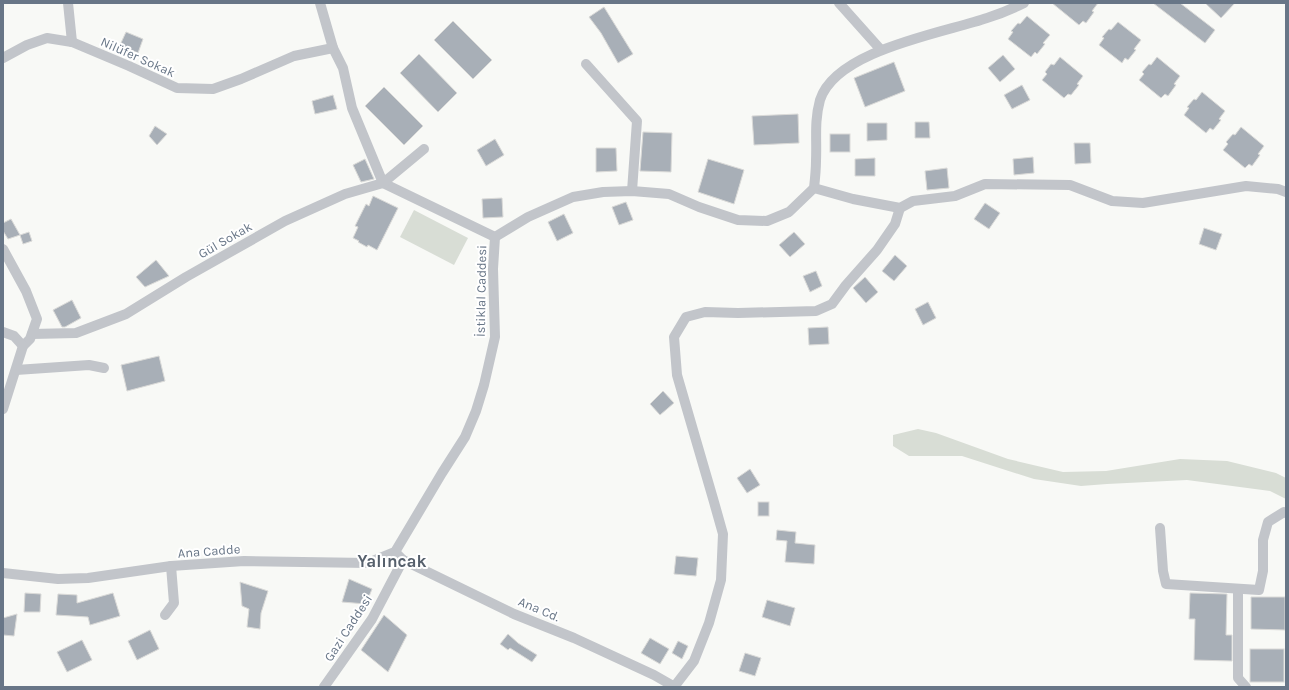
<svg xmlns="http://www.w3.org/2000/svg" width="1289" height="690" font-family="Karla,sans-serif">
<rect width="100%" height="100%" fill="#f8f9f6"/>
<!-- green -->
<g fill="#d8ddd5">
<polygon points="414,210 468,238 454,265 400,237"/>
<polygon points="918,429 936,433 1008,459 1063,472 1106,471 1180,459 1227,461 1276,473 1286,478 1286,499 1270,491 1187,480 1107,484 1081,486 1034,479 962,456 909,456 893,446 893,435"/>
</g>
<!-- building -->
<g fill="#a8afb7" stroke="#dadad8">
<polygon points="1052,3 1098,3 1092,11 1094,12 1086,23 1083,21 1079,25"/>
<polygon points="1153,3 1180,3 1215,30 1205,43"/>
<polygon points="1205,3 1235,3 1221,18"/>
<polygon points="604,7 633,54 618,63 601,33 589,17"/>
<polygon points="1027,16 1050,35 1043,43 1045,44 1037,54 1035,52 1031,57 1008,39 1013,32 1011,31 1018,23 1020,24"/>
<polygon points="453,21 492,60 473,79 434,40"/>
<polygon points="1118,22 1141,40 1134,49 1136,50 1128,60 1125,58 1122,63 1099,45 1104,38 1102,37 1109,29 1111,30"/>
<polygon points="126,32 143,39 138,53 120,45"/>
<polygon points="419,54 457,93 438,112 400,73"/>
<polygon points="1003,55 1015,69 1000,82 988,68"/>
<polygon points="1060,57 1083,76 1077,84 1079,85 1071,95 1068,94 1064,98 1042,80 1047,74 1045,72 1051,64 1054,65"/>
<polygon points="1157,57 1180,76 1174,84 1176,85 1168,96 1165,94 1161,98 1139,80 1144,74 1142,72 1149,64 1151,65"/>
<polygon points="894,62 905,91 865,107 854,78"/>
<polygon points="1022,85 1030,100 1012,109 1004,95"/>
<polygon points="384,87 423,126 404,145 365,106"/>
<polygon points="1202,92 1225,111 1219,119 1221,120 1213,130 1210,128 1206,133 1184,115 1189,108 1187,107 1194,99 1196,100"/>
<polygon points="333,95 337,109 315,114 312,101"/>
<polygon points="798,114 799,143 754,145 752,116"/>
<polygon points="915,122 929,122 930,138 915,138"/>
<polygon points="867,123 887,123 887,140 867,141"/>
<polygon points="155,126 167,134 157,145 149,136"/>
<polygon points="1241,127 1264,146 1258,154 1260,155 1252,166 1249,164 1245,168 1223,150 1228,144 1226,142 1233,134 1235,135"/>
<polygon points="643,132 672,133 671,172 640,171"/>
<rect x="830" y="134" width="20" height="18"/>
<polygon points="495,139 504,155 486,166 477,150"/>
<polygon points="1074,143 1090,143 1091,163 1075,164"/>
<polygon points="596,148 616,148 617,171 596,172"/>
<polygon points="1033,157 1034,173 1014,175 1013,159"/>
<polygon points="875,158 875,176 855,176 855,159"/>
<polygon points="365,159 374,179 361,182 353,165"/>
<polygon points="708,159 744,170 734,204 698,192"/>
<polygon points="947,168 949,188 927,190 925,171"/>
<polygon points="373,196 398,208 377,250 368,245 367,247 358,242 359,241 353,238 358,227 355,226 366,204 369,206"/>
<polygon points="502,198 503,217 483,218 482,199"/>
<polygon points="626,202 633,220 619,225 612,207"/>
<polygon points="985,203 1000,213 989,229 974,219"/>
<polygon points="564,214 573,233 557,241 548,222"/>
<polygon points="11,219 20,235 8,239 3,231 3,223"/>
<polygon points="1204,228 1222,234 1216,250 1199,244"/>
<polygon points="29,232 32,241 23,244 20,235"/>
<polygon points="794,232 805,244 790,257 779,245"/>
<polygon points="895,255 907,266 894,281 882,271"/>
<polygon points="156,260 169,276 145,287 136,277"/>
<polygon points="816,271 822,286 810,292 803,276"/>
<polygon points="865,277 878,292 866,303 853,288"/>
<polygon points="72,300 81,318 65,327 62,327 53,310"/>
<polygon points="928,302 936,318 923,325 915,309"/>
<polygon points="828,327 829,344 809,345 808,328"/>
<polygon points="159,356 165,381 127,391 121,365"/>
<polygon points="663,391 674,403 660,415 650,404"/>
<polygon points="750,469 760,485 747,493 737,478"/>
<rect x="758" y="502" width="11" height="14"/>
<polygon points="777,530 796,532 795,543 815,545 814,564 785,562 787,541 776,540"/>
<polygon points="676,556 698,558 696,576 674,574"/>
<polygon points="349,579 372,589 366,604 342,602"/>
<polygon points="240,582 268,591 261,613 260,629 247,627 249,609 242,606"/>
<polygon points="25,593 41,594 40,612 24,612"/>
<polygon points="113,593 120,616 90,625 88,617 56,615 58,594 77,595 77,603"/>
<polygon points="1190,593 1227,594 1226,635 1232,635 1232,661 1194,660 1195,619 1189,619"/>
<polygon points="1251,597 1285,597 1285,630 1251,629"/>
<polygon points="767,600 795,608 790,626 762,617"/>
<polygon points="17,614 14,636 3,635 3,618"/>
<polygon points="384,615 407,635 388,672 361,650"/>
<polygon points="150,630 159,649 137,660 128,641"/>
<polygon points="508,634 518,643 537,655 532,662 510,648 508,650 500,644"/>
<polygon points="650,638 669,649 660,664 641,653"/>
<polygon points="82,640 92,660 67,672 57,652"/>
<polygon points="678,641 688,646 682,659 672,653"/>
<rect x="1250" y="649" width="34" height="33"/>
<polygon points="745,653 761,658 755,676 739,671"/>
</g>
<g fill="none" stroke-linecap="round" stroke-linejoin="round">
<!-- street -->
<g stroke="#c2c5ca" stroke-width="10">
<polyline points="68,3 72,42"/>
<polyline points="320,3 333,48 343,68 352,108 383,183 495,237"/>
<polyline points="839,3 881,50"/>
<polyline points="3,58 27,45 47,38 72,42 129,66 177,88 213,89 241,79 294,56 333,48"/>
<polyline points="586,64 637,121 632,191"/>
<polyline points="814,188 853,199 900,208 913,201 955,196 985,184 1070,185 1112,201 1143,203 1246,186 1278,189 1286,192"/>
<polyline points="3,249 26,291 37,319 30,339 23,346 3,409"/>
<polyline points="3,332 14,336 23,346"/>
<polyline points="32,334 76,333 126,314 186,277 285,221 345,194 383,183 424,149"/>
<polyline points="16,370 89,365 104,368"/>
<polyline points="1160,528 1163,571 1166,584 1259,590 1263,571 1263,540 1268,522 1284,512 1286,513"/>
<polyline points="395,552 403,560 514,614 574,638 654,675 675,687"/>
<path d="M3 573 58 579 88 578 171 566 244 561 368 563 395 552 442 473 465 437 476 411 484 385 495 337 493 269 495 237 528 217 573 197 603 192 632 191 669 194 699 207 738 220 767 221 789 212 814 188C815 179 816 170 816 161 817 139 814 122 820 100 836 50 943 33 987 18 1000 14 1012 9 1024 3"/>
<polyline points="1238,589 1238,678 1246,687"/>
<polyline points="165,615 174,603 171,566"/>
<polyline points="324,687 372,619 403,560"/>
<polyline points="674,687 694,661 709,623 721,580 723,534 714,502 677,375 674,337 686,317 705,312 738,313 816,311 832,304 846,285 877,250 895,224 900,208"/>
</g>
</g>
<g text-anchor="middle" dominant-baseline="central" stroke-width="4" stroke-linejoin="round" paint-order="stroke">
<!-- street labels -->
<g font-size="13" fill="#687687" stroke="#fff">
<text transform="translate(138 57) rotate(24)">Nilüfer Sokak</text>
<text transform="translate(225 240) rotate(-30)">Gül Sokak</text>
<text transform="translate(481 291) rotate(-89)">İstiklal Caddesi</text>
<text transform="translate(209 551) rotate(-4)">Ana Cadde</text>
<text transform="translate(539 609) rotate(23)">Ana Cd.</text>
<text transform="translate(348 628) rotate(-57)">Gazi Caddesi</text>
</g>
<!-- district labels -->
<g font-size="17" font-weight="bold" fill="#56606c" stroke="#fff">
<text x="392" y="561">Yalıncak</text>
</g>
</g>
<!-- border -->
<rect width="1289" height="690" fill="none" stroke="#687687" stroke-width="8"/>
</svg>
